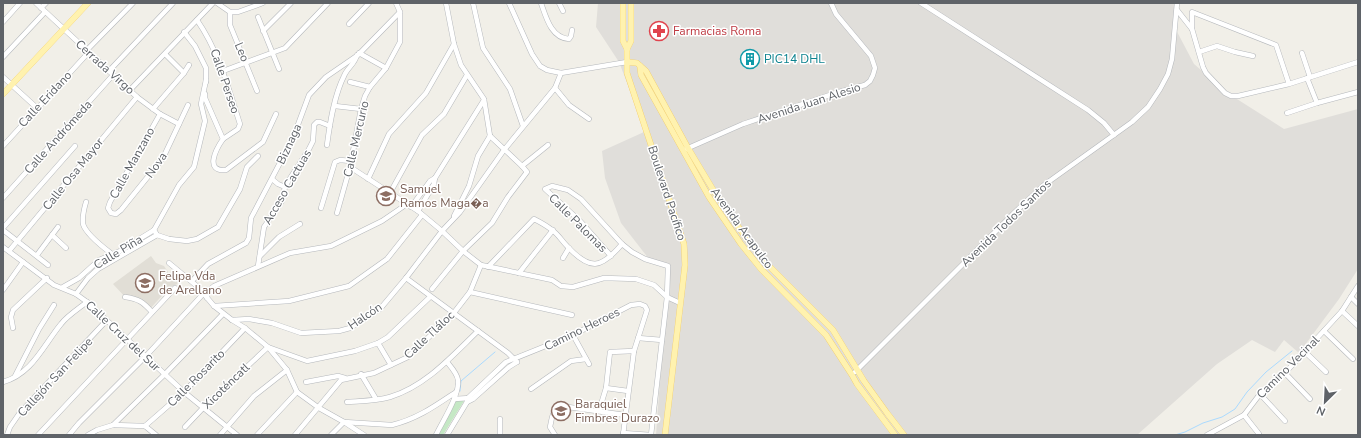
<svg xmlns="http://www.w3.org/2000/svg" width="1361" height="438" font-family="'Nunito Sans',sans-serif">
<rect width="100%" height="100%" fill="#f1efe8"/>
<!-- industrial -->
<polygon fill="#e0deda" points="598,3 1176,3 1174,26 1194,64 1229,94 1284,129 1358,109 1358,269 1339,299 1299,353 1284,340 1275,352 1252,340 1217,364 1137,435 656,435 668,269 663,262 649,259 621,223 605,178 602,151 644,132 643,124 619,62 596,27"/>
<!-- education -->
<polygon fill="#e1ded6" points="151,256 156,263 164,266 168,272 177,276 180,280 177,284 169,288 148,311 134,299 127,299 113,284"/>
<!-- green -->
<polygon fill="#c5e8c5" points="455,401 464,401 443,435 437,435"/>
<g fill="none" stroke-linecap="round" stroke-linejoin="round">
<!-- stream -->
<g stroke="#aadaff" stroke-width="1">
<polyline points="460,391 461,381 495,352"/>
<polyline points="1175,435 1185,432 1203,423 1222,417 1235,409 1247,392 1266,372 1292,351"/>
</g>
<!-- minor casing -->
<g stroke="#b5b8bc" stroke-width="5.5">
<g id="minor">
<polyline points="36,3 137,97 160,114 179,124"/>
<polyline points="217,3 230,12 238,12 263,3"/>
<polyline points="446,3 454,44 461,65 484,99 490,136"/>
<polyline points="473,3 483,48 510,89 523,126"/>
<polyline points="509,3 532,54 540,66 547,70 561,73 627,62"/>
<path d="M541 3C546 17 551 38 569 39L571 36 572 30"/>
<polyline points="559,3 563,11"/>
<polyline points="921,3 1088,110 1104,123 1114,135"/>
<polyline points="41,8 46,3"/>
<polyline points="1177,10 1192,29"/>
<polyline points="230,12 230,25 257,91"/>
<polyline points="258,17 279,69"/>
<path d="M197 20C219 52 228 87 240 124L238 129 223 139"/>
<polyline points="3,22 20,3"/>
<polyline points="349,24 369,3"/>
<polyline points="263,31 291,3"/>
<polyline points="184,32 195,46 206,68 206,82"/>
<polyline points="86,51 133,3"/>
<polyline points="1199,52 1217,46 1235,52 1253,56"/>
<polyline points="359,53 386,68"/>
<polyline points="1302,53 1310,77"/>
<polyline points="165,54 184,73"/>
<polyline points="3,57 45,12"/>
<polyline points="109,71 173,3"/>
<polyline points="223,71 285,48 328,3"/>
<polyline points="3,77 37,108"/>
<polyline points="1307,78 1317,103 1358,92"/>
<polyline points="350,82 370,87"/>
<polyline points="1289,84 1276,45 1192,12 1192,29 1203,67 1206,73 1225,93 1231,96 1238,96 1289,84 1358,62"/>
<polyline points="555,88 569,105 589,119"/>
<polyline points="130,90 213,3"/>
<path d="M205 94V98L223 139C216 149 204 172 226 170L263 142 276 114"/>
<polyline points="335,106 361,109"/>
<polyline points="153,109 184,73 189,65"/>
<polyline points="1287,113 1317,103"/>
<polyline points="160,114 110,202 108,208 111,213 116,214 121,210 163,158 188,105"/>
<path d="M327 145C330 122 334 96 344 76 347 68 355 64 357 55"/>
<polyline points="3,146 88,53"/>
<polyline points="686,149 743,124 839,92 865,85 870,81 873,75 875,68 871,56 836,14 831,3"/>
<polyline points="522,166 548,145"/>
<polyline points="350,167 418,211 442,231 463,251 481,265 552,280 561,286 573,287 604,278 636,279 654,285 667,297 680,303"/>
<polyline points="272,179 278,184 285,187"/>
<polyline points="368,179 389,134 426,93 454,44"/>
<polyline points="390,193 422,135 444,114 467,75"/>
<polyline points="3,198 113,75"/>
<path d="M86 202C84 209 82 217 83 224 86 234 104 248 112 254"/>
<polyline points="411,207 430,181 435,178"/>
<polyline points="321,208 335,162 340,160 351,161"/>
<polyline points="418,211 434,184 435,178 484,100"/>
<polyline points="337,213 350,167 361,109 365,96 370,87 386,68 400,42 400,12 396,3"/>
<polyline points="454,216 469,186 478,156 490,136"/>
<polyline points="3,228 75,146"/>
<polyline points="3,230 48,265"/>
<polyline points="154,230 157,235 169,239 187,241 197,239 218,227 240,189 247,167 258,156"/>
<polyline points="52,235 66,248"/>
<polyline points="3,247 54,285 76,294 87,302 184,392 237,435"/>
<polyline points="9,251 137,97"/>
<polyline points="37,255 58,227"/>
<polyline points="260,256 279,237 300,224"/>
<polyline points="611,256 581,222 545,189 552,186 568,190 581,199 622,244 632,252 645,259 668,266 667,297 651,435"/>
<polyline points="563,258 569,248"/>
<polyline points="169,263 198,287 214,306 232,320 245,328 268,347 287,370 297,392 319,408 344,422 364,435"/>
<polyline points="258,266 264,227 282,201 285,187 289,180 309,149 313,141 314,125 317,122 320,122 330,126"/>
<path d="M488 267 534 219C540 222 547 226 552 230 558 234 562 241 567 246 590 271 601 269 622 244"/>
<polyline points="519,273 553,230"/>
<polyline points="406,278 508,353 517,362"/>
<polyline points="192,281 208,264 246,243 249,238 251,218 293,138 309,95 326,77 358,55 400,12"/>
<polyline points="63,287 79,278 99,260 120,251 154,230 179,185 194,167 205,121 201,104 206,80"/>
<polyline points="432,289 463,251 492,223 508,197 527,172 522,166 490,136"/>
<polyline points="3,290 23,262"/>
<polyline points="470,292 572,315"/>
<polyline points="76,294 88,278 98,269 157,235"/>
<path d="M125 297C139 299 143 302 152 312"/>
<polyline points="1351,297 1358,304"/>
<polyline points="207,298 208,291 214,286 290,253 331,246 382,221 407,204"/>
<polyline points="214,306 289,301 349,286 387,259 422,215"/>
<polyline points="1342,311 1358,326"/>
<polyline points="232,320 249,319 272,323 301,333 339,331 350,328 380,309 406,278 442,231 460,212 504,150 555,88 561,73"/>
<polyline points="13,328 11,317 13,310 47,278"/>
<polyline points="1324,331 1353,359"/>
<polyline points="573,335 589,364"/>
<polyline points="638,338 662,340"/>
<polyline points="378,343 391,365"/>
<polyline points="1304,351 1326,372"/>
<polyline points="855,372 1013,214 1044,185 1132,122 1148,107 1160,89 1168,74 1172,59 1177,3"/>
<polyline points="1285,373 1310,399"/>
<polyline points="361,374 376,399"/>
<polyline points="15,376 39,329 54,305"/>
<path d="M3 382C32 374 43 346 61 324 67 316 78 309 87 302"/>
<polyline points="306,382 338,376 345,378"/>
<polyline points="606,388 628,391"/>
<polyline points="531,389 571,361 586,359"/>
<polyline points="1260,394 1285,421"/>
<polyline points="454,399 470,398"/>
<path d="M347 402C361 401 376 401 390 397 426 386 452 356 478 331"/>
<polyline points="467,402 473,399 509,367 517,362"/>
<polyline points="599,411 606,388 610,352 634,351"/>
<polyline points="1244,415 1259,434"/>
<polyline points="113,425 145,426 156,435"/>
<polyline points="145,426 184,392 245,328"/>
<polyline points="185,427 203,408 268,347 307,361 355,351 378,343 388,337 430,297"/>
<polyline points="623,433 651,435"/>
<polyline points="7,435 10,427 19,414 106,321"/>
<polyline points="38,435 175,288"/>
<polyline points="69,435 79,423 146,356 204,293"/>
<polyline points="88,435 97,430 113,425 165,374 223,314"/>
<polyline points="220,435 254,396 287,370"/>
<polyline points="257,435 297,392"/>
<polyline points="295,435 341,380 374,373 408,357 453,314 470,292 481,265"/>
<path d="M331 435 344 422 392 425C417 419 435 406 456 392"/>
<path d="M436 435C442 422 460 395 458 380 457 373 451 367 447 362"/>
<polyline points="447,435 467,402 468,398 506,362 573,335 631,305 640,304 645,306 647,310 634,351 623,435"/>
<polyline points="500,435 500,419"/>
<path d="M555 435 550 427C552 418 552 410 561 406L625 415"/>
<polyline points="1207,435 1244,415 1260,394 1285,373 1342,311 1358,286"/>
</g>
</g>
<!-- major casing -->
<g stroke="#f2c960" stroke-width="6">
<g id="major">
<polyline points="623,3 623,41 627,49"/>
<polyline points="631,3 631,41 627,49 627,73 684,244 685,265 665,435"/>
<polyline points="627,62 637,63 646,71 688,148 715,193 746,238 767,264 833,330 864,381 887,413 904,435"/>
<polyline points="640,66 641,75 709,197 741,244 761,269 826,335 852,375 857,384 895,435"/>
<polyline points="3,94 88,3"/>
</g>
</g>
<!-- minor -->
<use href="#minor" stroke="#fff" stroke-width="4.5"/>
<!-- major -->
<use href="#major" stroke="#fff2af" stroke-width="5.5"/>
</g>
<!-- icons -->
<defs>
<g id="pharmacy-ring" transform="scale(1)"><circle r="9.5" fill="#fff" stroke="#e0444e" stroke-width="1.5"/><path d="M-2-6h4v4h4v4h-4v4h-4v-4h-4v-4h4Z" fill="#e0444e"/></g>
<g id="building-ring" transform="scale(1)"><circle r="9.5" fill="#fff" stroke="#0f9aa8" stroke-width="1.5"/><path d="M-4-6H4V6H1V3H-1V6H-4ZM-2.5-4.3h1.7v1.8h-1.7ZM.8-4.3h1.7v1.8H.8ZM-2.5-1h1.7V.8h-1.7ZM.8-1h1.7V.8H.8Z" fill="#0f9aa8"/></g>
<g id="school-ring" transform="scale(1)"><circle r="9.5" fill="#fff" stroke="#8d6e63" stroke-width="1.5"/><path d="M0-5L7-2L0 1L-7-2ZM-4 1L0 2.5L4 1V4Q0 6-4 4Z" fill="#8d6e63"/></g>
</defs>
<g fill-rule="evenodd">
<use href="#pharmacy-ring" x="659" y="31"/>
<use href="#building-ring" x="750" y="59"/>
<use href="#school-ring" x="386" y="196"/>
<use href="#school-ring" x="145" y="283"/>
<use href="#school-ring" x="561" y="411"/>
</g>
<g text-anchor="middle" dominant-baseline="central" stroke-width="3" stroke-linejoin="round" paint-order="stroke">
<!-- health labels -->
<g font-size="12" fill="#be3a42" stroke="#fff" text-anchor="start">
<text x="673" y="31">Farmacias Roma</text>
</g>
<!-- street labels -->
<g font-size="12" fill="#5f6368" stroke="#fff">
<text transform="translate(242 52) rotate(67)">Leo</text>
<text transform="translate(105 67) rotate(42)">Cerrada Virgo</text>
<text transform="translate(225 81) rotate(71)">Calle Perseo</text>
<text transform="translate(45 99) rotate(-47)">Calle Eridano</text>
<text transform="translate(809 103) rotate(-18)">Avenida Juan Alesio</text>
<text transform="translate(58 137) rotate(-48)">Calle Andrómeda</text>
<text transform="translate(356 139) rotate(-77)">Calle Mercurio</text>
<text transform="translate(289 144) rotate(-65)">Biznaga</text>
<text transform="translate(132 163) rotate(-61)">Calle Manzano</text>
<text transform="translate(156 165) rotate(-55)">Nova</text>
<text transform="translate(73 174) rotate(-51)">Calle Osa Mayor</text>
<text transform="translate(287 187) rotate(-60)">Acceso Cactuas</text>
<text transform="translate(667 193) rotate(72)">Boulevard Pacífico</text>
<text transform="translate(578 223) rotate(45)">Calle Palomas</text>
<text transform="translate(1006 223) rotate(-44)">Avenida Todos Santos</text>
<text transform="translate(742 228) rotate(54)">Avenida Acapulco</text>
<text transform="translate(118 252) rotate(-31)">Calle Piña</text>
<text transform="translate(365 316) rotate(-34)">Halcón</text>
<text transform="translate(582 329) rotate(-26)">Camino Heroes</text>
<text transform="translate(429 335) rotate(-43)">Calle Tláloc</text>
<text transform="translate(123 336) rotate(43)">Calle Cruz del Sur</text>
<text transform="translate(1288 367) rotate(-45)">Camino Vecinal</text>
<text transform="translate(55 377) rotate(-47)">Callejón San Felipe</text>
<text transform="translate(196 378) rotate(-45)">Calle Rosarito</text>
<text transform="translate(226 386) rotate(-44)">Xicoténcatl</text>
</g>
<!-- culture labels -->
<g font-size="12" fill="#0d838f" stroke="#fff" text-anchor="start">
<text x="764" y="59">PIC14 DHL</text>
</g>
<!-- education labels -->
<g font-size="12" fill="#785e54" stroke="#fff" text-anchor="start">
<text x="400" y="189">Samuel<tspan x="400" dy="14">Ramos Maga�a</tspan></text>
<text x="159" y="276">Felipa Vda<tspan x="159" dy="14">de Arellano</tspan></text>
<text x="575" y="404">Baraquiel<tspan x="575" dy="14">Fimbres Durazo</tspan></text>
</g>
</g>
<!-- border -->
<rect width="1361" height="438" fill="none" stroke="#5f6368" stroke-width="8"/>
<!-- north arrow -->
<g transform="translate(1325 402) rotate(204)" stroke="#ffffff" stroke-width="3" paint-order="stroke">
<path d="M0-3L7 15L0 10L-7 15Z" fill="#5f6368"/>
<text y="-6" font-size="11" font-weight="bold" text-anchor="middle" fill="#5f6368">N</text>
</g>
</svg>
